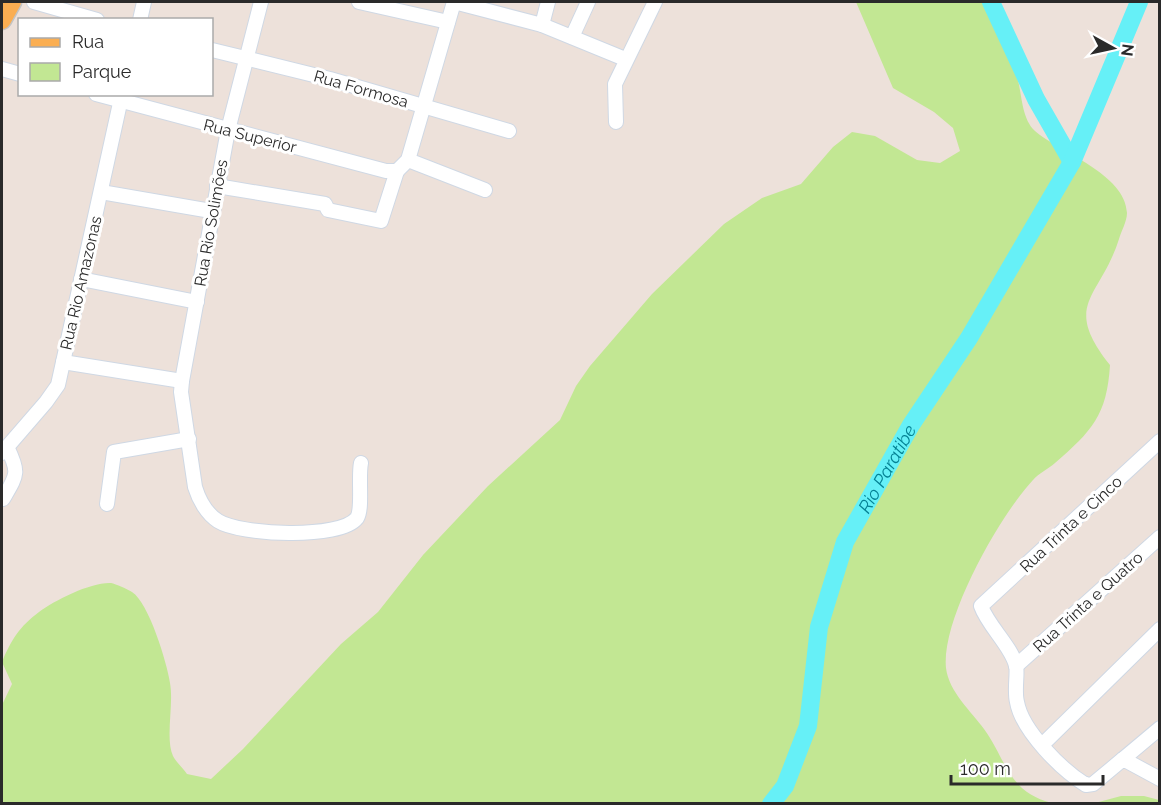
<svg xmlns="http://www.w3.org/2000/svg" width="1161" height="805" font-family="Raleway,sans-serif">
<rect width="100%" height="100%" fill="#ede1da"/>
<!-- green -->
<g fill="#c2e793">
<path d="M856 2H983C997 28 1013 55 1019 85 1022 99 1023 120 1035 131 1059 152 1126 174 1127 213 1127 221 1121 232 1119 239 1100 299 1061 303 1110 365 1107 415 1092 431 1055 463 1048 469 1039 473 1033 480 1000 515 941 619 946 668 949 692 971 711 984 729 1007 761 1008 792 1052 803H2V705L12 684 2 662C11 640 20 626 39 612 55 600 91 582 111 583 116 584 127 589 132 592 149 603 167 663 170 683 174 705 165 738 173 756 176 762 183 768 187 774L211 779 243 749 341 644 378 612 423 555 488 486 560 420 576 386 590 366 652 294 724 224 762 198 801 184 833 147 852 132 875 136 917 160 940 163 960 151 953 128 934 112 893 88Z"/>
<polygon points="1121,796 1144,796 1159,800 1159,803 1095,803"/>
</g>
<g fill="none" stroke-linecap="round" stroke-linejoin="round">
<!-- river -->
<g stroke="#66f0f7" stroke-width="18">
<polyline points="991,2 1036,99 1072,162"/>
<path id="s1" d="M771 804 785 786 808 726 819 627 845 542 911 425 969 338 1072 162 1139 2"/>
</g>
<!-- minor casing -->
<g stroke="#cfd8e4" stroke-width="16">
<g id="minor">
<polyline points="34,2 97,20"/>
<path d="M261 2 228 130 182 381 181 392 195 487C199 500 207 514 218 521 240 535 340 540 357 518 363 509 358 477 361 463"/>
<polyline points="359,2 448,22"/>
<polyline points="454,2 542,25 625,59"/>
<polyline points="140,20 144,2"/>
<polyline points="542,25 548,2"/>
<polyline points="572,37 588,2"/>
<polyline points="212,50 330,79 509,131"/>
<polyline points="2,69 20,74"/>
<polyline points="96,94 386,171 397,171 408,160 454,2"/>
<polyline points="616,122 615,84 655,2"/>
<polyline points="408,160 485,190"/>
<polyline points="217,186 325,204 328,210 381,221 397,171"/>
<polyline points="101,192 211,211"/>
<polyline points="81,279 197,302"/>
<polyline points="63,362 182,381"/>
<path d="M1160 441 981 606C988 626 1012 647 1016 666 1018 672 1014 691 1017 702 1022 731 1062 770 1086 785L1093 784 1123 759 1160 779"/>
<polyline points="2,453 46,402 58,385 122,94"/>
<path d="M3 499C17 475 20 473 7 447"/>
<polyline points="107,504 114,452 189,439"/>
<polyline points="1016,666 1160,537"/>
<polyline points="1042,745 1160,629"/>
<polyline points="1123,759 1160,728"/>
</g>
</g>
<!-- major casing -->
<g stroke="#c3c3c3" stroke-width="21">
<polyline id="major" points="2,20 12,2"/>
</g>
<!-- minor -->
<use href="#minor" stroke="#fff" stroke-width="14"/>
<!-- major -->
<use href="#major" stroke="#faae52" stroke-width="18"/>
</g>
<g text-anchor="middle" dominant-baseline="central" stroke-width="6" stroke-linejoin="round" paint-order="stroke">
<!-- street labels -->
<g font-size="16" fill="#2a2a2a" stroke="#fff">
<text transform="translate(361 89) rotate(16)">Rua Formosa</text>
<text transform="translate(250 136) rotate(14)">Rua Superior</text>
<text transform="translate(211 223) rotate(-80)">Rua Rio Solimões</text>
<text transform="translate(81 283) rotate(-77)">Rua Rio Amazonas</text>
<text transform="translate(1071 524) rotate(-43)">Rua Trinta e Cinco</text>
<text transform="translate(1088 602) rotate(-42)">Rua Trinta e Quatro</text>
</g>
<!-- water labels -->
<g font-size="18" font-style="italic" fill="#058294" stroke="#fff">
<text stroke="none"><textPath href="#s1" startOffset="360">Rio Paratibe</textPath></text>
</g>
</g>
<!-- border -->
<rect width="1161" height="805" fill="none" stroke="#2a2a2a" stroke-width="6"/>
<!-- legend -->
<rect x="18" y="18" width="195" height="78" fill="#ffffff" stroke="#aaaaaa" stroke-width="1.5"/>
<rect x="30" y="38" width="30" height="9" fill="#faae52" stroke="#aaaaaa" stroke-width="1.5"/>
<text x="72" y="48" font-size="18" fill="#2a2a2a">Rua</text>
<rect x="30" y="63" width="30" height="18" fill="#c2e793" stroke="#aaaaaa" stroke-width="1.5"/>
<text x="72" y="78" font-size="18" fill="#2a2a2a">Parque</text>
<!-- north arrow -->
<g transform="translate(1113 48) rotate(98)" stroke="#ffffff" stroke-width="4.5" paint-order="stroke">
<path d="M0-4.5L10 22L0 15L-10 22Z" fill="#2a2a2a"/>
<text y="-9" font-size="16" font-weight="bold" text-anchor="middle" fill="#2a2a2a">N</text>
</g>
<!-- scale -->
<path d="M951 775v9h152v-9" fill="none" stroke="#2a2a2a" stroke-width="3"/>
<text x="960" y="775" font-size="18" fill="#2a2a2a" stroke="#ffffff" stroke-width="4.5" paint-order="stroke">100 m</text>
</svg>
